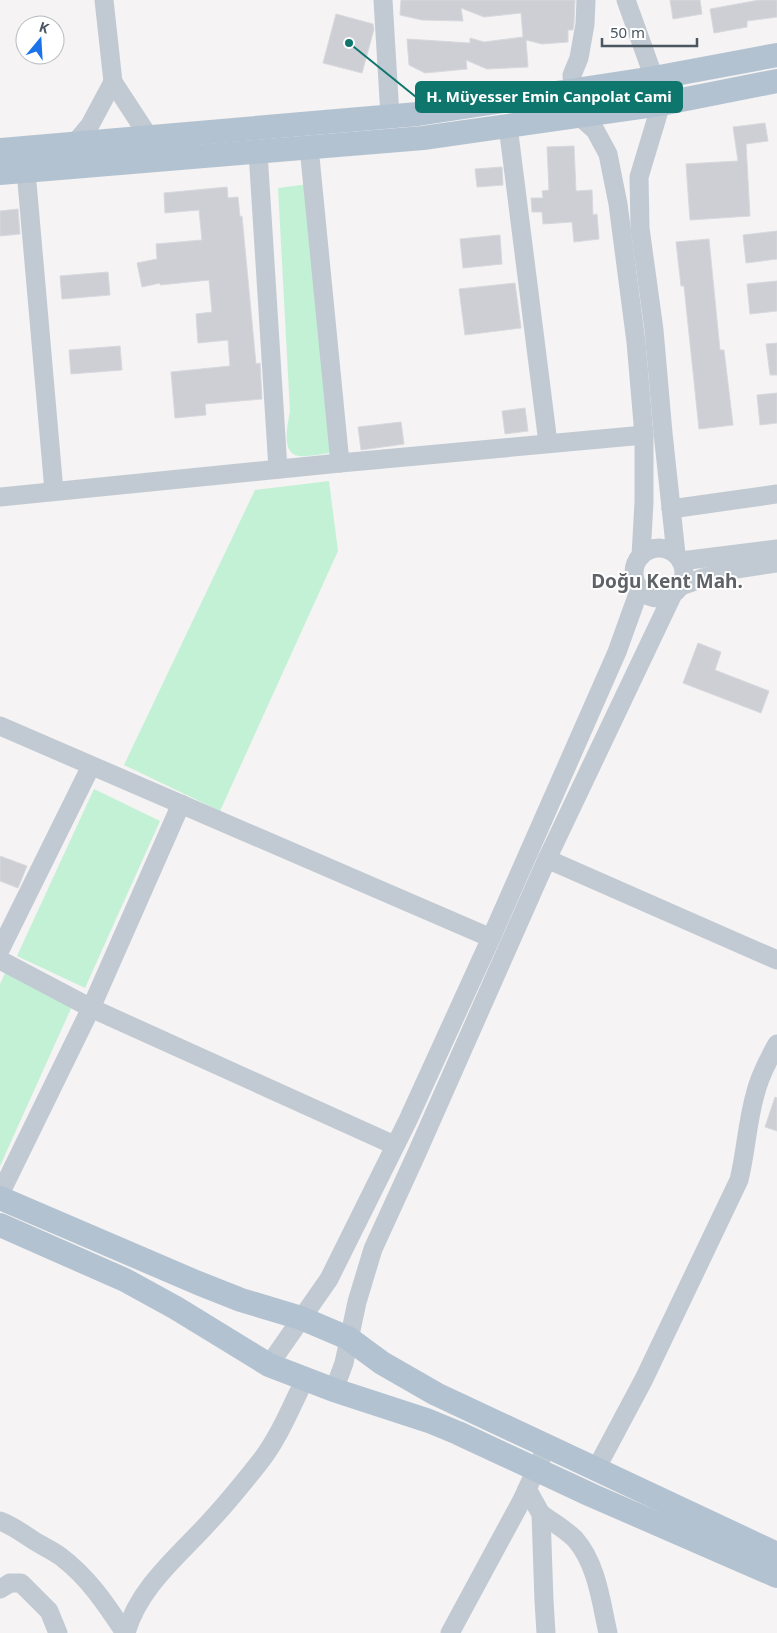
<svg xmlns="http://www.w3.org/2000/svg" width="777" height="1633" font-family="'Noto Sans',sans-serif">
<rect width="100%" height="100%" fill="#f5f3f3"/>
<!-- green -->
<g fill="#c3f1d5">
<path d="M309 184 330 453C321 454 308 457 299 456 280 454 288 423 290 411L278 188Z"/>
<polygon points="329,481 338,551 220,811 124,765 255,490"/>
<polygon points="94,789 160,821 85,988 17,956"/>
<polygon points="7,969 73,1004 0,1166 0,984"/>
</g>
<!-- building -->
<g fill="#cdcfd5" stroke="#d7d9de">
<polygon points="401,0 575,0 574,23 573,30 568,30 568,42 542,44 526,40 528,67 487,69 466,60 467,69 425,73 409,65 407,39 470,43 470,38 484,42 523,37 521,13 484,17 461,8 463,21 422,20 400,15"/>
<polygon points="670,0 700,0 702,14 673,19"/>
<polygon points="759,0 777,0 777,17 747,21 747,27 714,33 710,9"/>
<polygon points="336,14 373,24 374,29 362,73 323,63"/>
<polygon points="765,123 768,141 746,144 750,216 690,220 686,164 738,161 733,127"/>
<polygon points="574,146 576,191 592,190 593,215 597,214 599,239 574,242 572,222 543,224 542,212 532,212 531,198 543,198 542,191 549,190 547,147"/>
<polygon points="502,167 503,185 477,187 475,169"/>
<polygon points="227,187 228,198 238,197 240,217 242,216 256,364 260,363 262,399 205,404 206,415 175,418 171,372 230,366 228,340 198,343 196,314 212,312 209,280 160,285 160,283 142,287 137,263 157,259 156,244 202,240 199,210 165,213 164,193"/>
<polygon points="18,209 20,234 0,236 0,211"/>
<polygon points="777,231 777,259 746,263 743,235"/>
<polygon points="500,235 502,264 463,268 460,239"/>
<polygon points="709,239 720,350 724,350 733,425 699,429 684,286 681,286 676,242"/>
<polygon points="108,272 110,295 62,299 60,276"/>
<polygon points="777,281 777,311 750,314 747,284"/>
<polygon points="515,283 521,328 465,335 459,289"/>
<polygon points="777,343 777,375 770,375 766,344"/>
<polygon points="120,346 122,370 71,374 69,350"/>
<polygon points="777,393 777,423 760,425 757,395"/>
<polygon points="525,408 528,431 505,434 502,411"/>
<polygon points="401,422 404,444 361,450 358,427"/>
<polygon points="698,643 721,652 715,670 769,691 761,713 683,683"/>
<polygon points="0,856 27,866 18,888 0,881"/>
<polygon points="775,1097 777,1098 777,1131 765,1127"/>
</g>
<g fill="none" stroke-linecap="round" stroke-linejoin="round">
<!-- minor -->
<g stroke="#c1cad2" stroke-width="19">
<polyline points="104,0 113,82 149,137"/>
<polyline points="383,0 390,116"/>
<polyline points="586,0 585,24 579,58 572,75 573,91 579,116 595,130 608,154 618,204 636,342 644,435 644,502 641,556"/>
<polyline points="626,0 654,78 661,104 639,177 640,228 654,330 663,433 676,554"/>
<polyline points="508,126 548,443"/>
<polyline points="74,144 90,125 113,82"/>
<polyline points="309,147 340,463"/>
<polyline points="258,152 278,469"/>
<polyline points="26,171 54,491"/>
<polyline points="0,497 340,463 644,435"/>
<polyline points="671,509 777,494"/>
<circle cx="659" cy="573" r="25"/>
<polyline points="681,561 777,549"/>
<polyline points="681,586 703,578 736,569 777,563"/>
<polyline points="0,726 491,938"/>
<polyline points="547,859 777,960"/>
<polyline points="0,950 91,766"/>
<polyline points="0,960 91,1008 394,1145"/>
<polyline points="0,1194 91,1008 181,804"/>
<polyline points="269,1365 329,1279 408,1120 491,938 617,652 640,588"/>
<polyline points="334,1390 344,1363 357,1302 373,1249 416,1155 547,859 673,594"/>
<path d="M596 1469 644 1379 739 1180C746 1152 747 1123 755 1095 759 1077 768 1060 777 1044"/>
<polyline points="527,1489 541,1514 544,1601 546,1633"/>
<path d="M541 1514C553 1522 565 1529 575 1539 597 1564 601 1602 608 1633"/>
<path d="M0 1521C12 1525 22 1533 33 1540 42 1546 52 1550 60 1556 88 1577 106 1604 125 1633"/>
<polyline points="0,1589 10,1583 21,1583 49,1611 58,1633"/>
<path d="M126 1633C139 1586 181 1554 212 1519 229 1501 244 1482 259 1463 279 1438 291 1407 305 1379"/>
<polyline points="450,1633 522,1500 547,1446"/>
</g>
<!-- major -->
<g stroke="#b3c2d1" stroke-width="24">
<polyline points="0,150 418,114 654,78 777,55"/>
<polyline points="0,173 423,138 661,104 777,81"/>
<polyline points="0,1198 198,1283 241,1300 301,1318 348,1338 382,1363 436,1394 777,1554"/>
<polyline points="0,1225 125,1280 176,1308 269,1365 334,1390 429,1421 458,1433 591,1495 777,1576"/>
</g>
</g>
<g text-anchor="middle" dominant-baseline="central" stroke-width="4" stroke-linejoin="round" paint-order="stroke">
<!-- district labels -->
<g font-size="19" font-weight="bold" fill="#5f6368" stroke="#fff">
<text x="667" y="581">Doğu Kent Mah.</text>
</g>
</g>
<!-- callouts -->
<path fill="none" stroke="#0f766e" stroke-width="2" d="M349 43L416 97"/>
<circle fill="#0f766e" stroke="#fff" stroke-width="2" cx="349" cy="43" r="5"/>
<rect fill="#0f766e" stroke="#0f766e" stroke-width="2" x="416" y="82" width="266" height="30" rx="5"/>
<g font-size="15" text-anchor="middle" font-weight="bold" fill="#fff">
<text x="549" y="102">H. Müyesser Emin Canpolat Cami</text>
</g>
<!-- north arrow -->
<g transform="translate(40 40) rotate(18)"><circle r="24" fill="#ffffff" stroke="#b7bbc0"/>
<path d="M0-4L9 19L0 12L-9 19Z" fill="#1a73e8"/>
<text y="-8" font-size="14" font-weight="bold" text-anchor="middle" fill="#4a5661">K</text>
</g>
<!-- scale -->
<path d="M602 38v8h95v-8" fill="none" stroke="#4a5661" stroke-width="2.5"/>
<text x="610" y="38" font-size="15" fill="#4a5661" stroke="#ffffff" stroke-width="4" paint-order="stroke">50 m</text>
</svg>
